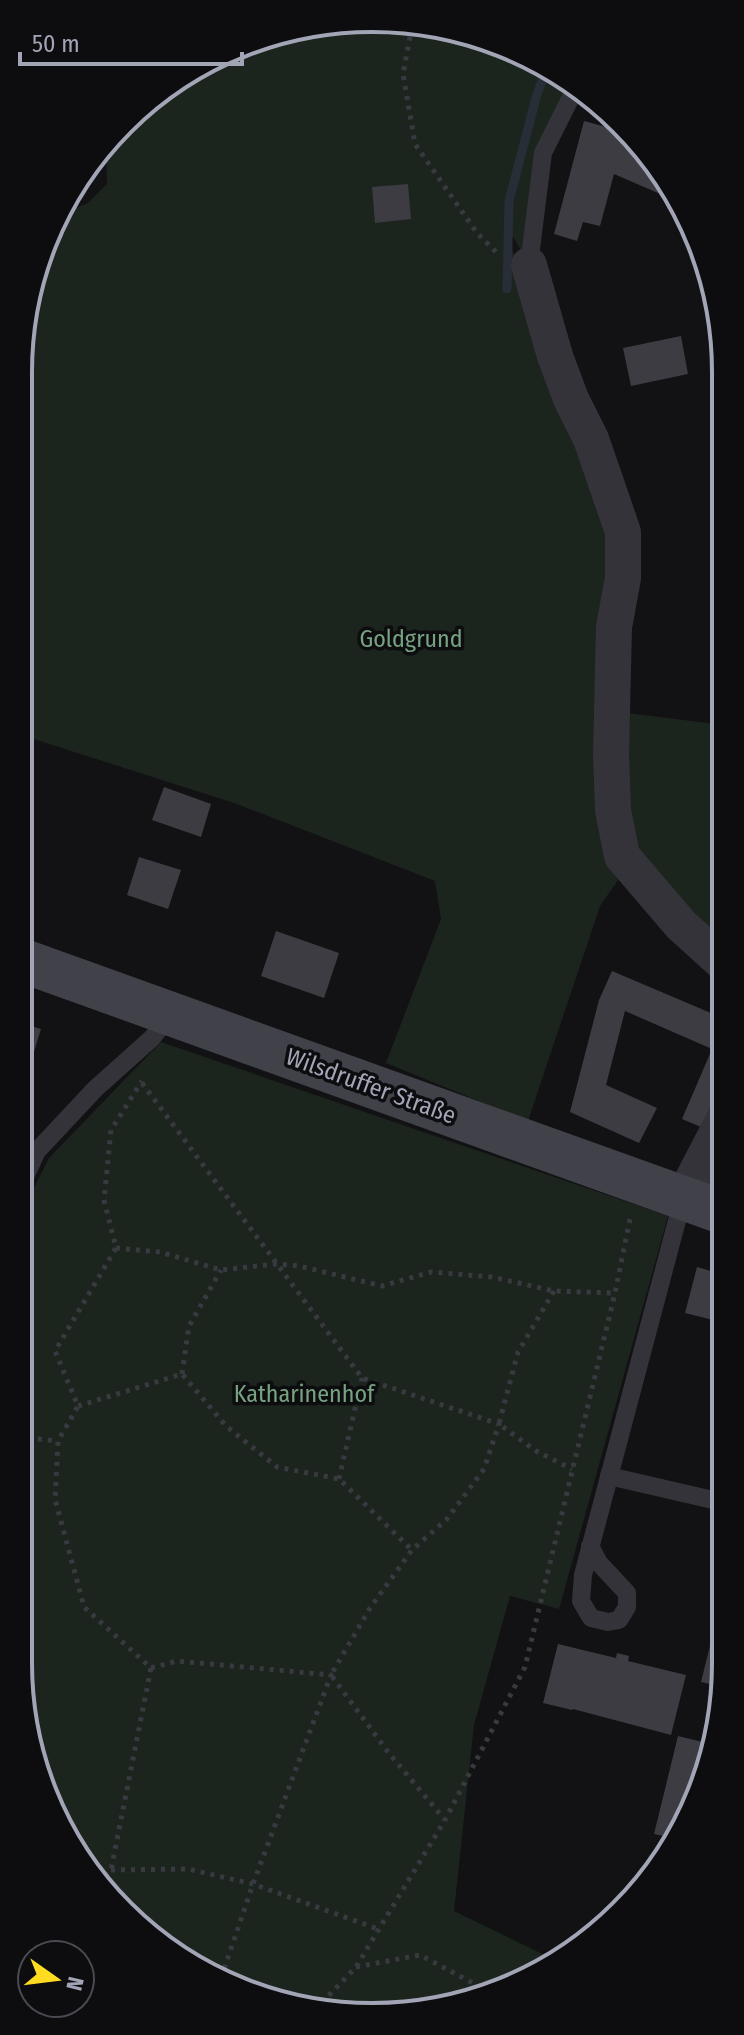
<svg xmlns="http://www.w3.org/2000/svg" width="744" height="2035" font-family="'Fira Sans Condensed',sans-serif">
<rect width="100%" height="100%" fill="#121214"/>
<!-- green -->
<g fill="#1c241e">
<polygon points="326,21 464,30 568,77 577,85 543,153 529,265 503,219 540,338 612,547 601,797 618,880 600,906 528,1121 386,1063 441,919 435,881 237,804 18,734 18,372 30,280 64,213 88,203 107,184 106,143 195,65"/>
<polygon points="619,712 724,725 724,943 642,862 625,811"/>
<polygon points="161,1042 668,1216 559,1609 510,1596 474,1725 454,1911 559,1962 442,2010 325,2014 195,1970 106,1896 37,1777 18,1663 18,1220 49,1158"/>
</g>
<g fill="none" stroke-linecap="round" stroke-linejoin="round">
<!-- stream -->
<polyline stroke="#272e38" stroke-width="9" points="507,289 509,201 537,94 547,68"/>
</g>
<!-- building -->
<g fill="#3c3c42">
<polygon points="584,121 625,132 622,145 651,158 681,203 614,174 600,226 583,222 577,241 554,234"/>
<polygon points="408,184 411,219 375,223 372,187"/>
<polygon points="681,336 688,374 631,386 623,348"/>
<polygon points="164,787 211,804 201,837 152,820"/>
<polygon points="139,857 181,870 168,909 127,895"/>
<polygon points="276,931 339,953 324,998 261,976"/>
<polygon points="612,971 725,1019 725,1093 708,1130 682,1119 712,1049 625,1011 606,1085 657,1108 639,1143 570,1112 599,1000"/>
<polygon points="18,1022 41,1029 19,1100 18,1100"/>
<polygon points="724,1159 725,1159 725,1181 718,1179"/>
<polygon points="697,1267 725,1275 725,1323 685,1313"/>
<polygon points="725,1585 726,1663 723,1687 701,1682"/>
<polygon points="558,1644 616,1658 617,1653 629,1656 628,1661 686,1675 671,1735 573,1709 572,1710 543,1703"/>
<polygon points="678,1736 715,1745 714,1755 673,1838 654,1834"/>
</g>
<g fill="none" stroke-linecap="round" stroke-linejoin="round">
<!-- path -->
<g stroke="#393940" stroke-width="5" stroke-dasharray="4 6" stroke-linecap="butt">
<polyline points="412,27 403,74 415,144 477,233 499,255"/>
<polyline points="312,30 313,25"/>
<polyline points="142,1083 362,1378 499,1424 484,1469 447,1519 412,1550 370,1608 331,1675 388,1752 445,1820"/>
<polyline points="116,1248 160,1252 221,1270 276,1264 299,1266 382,1286 431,1272 492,1277 554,1291 614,1293"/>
<polyline points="554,1291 518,1352 499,1424 536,1451 572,1469"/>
<polyline points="182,1374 189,1326 221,1270"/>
<polyline points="78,1406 182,1374 226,1426 277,1467 339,1479 412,1550"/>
<polyline points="18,1437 58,1441"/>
<polyline points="339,1479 362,1378"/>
<polyline points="151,1668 177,1661 331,1675 253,1884 221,1978"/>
<polyline points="111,1870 188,1869 253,1884 378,1929"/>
<polyline points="98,1883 111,1870 151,1668 84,1607 55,1499 58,1441 78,1406 55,1351 116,1248 104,1200 111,1130 142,1081"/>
<polyline points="356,1967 420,1955 488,1991"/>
<polyline points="315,2010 356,1967 445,1820 525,1667 615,1293 631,1214"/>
</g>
<!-- service -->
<g stroke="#333339" stroke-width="18">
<polyline points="529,265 543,153 577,85"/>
<polyline points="18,1192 37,1151 95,1089 152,1038 171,1014"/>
<polyline points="609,1476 726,1503"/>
<polyline points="590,1546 599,1563 627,1593 627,1607 619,1620 608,1622 591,1618 581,1601 583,1575 683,1198"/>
</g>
<!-- minor -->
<g stroke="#333339" stroke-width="36">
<polyline points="529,265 555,356 571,399 591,439 623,532 623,578 614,627 611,755 613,810 622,856 681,925 724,964"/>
<polyline points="683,1198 725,1117"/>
</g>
<!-- secondary -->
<polyline stroke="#404149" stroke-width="44" points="18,959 725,1213"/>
</g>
<g text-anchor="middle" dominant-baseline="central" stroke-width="7" stroke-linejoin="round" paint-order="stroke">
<!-- park labels -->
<g font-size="24" fill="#77a282" stroke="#0d0d0f">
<text x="411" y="639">Goldgrund</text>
<text x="304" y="1394">Katharinenhof</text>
</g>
<!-- street labels -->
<g font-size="24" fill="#a2a5b6" stroke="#0d0d0f">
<text transform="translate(371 1086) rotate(20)">Wilsdruffer Straße</text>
</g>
</g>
<!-- crop -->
<path d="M0 0H744V2035H0ZM372 32H372A340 340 0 0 1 712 372V1663A340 340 0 0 1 372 2003H372A340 340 0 0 1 32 1663V372A340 340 0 0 1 372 32Z" fill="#0d0d0f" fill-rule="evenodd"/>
<path fill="none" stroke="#a2a5b6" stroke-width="4" d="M372 32H372A340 340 0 0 1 712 372V1663A340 340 0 0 1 372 2003H372A340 340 0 0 1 32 1663V372A340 340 0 0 1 372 32Z"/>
<!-- north arrow -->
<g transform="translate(56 1979) rotate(104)"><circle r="38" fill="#0d0d0f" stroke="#494a52" stroke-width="2"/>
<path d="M0-6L14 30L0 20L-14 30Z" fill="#ffdc1f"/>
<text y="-12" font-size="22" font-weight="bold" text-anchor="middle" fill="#a2a5b6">N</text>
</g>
<!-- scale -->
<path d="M20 52v12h222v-12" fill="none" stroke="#a2a5b6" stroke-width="4"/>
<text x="32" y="52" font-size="24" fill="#a2a5b6" stroke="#0d0d0f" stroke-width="6" paint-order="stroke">50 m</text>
</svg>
